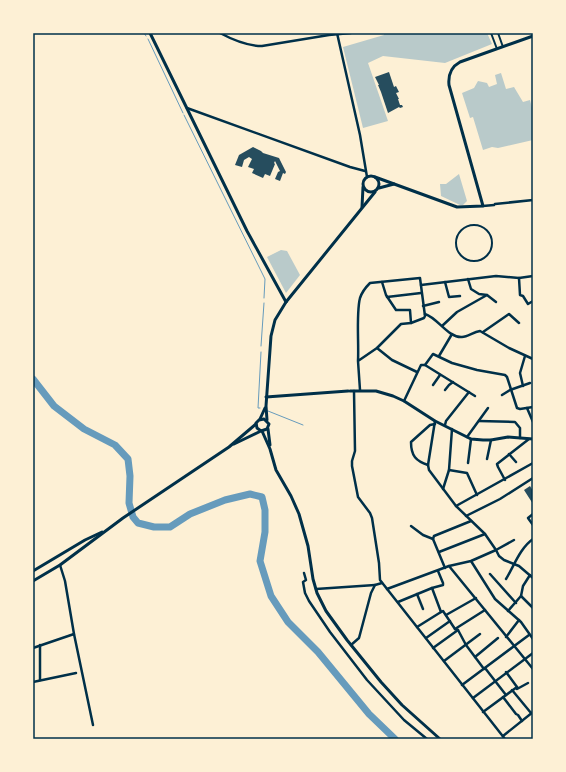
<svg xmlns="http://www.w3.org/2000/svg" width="566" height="772" font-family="'Work Sans',sans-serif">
<rect width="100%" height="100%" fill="#fdf0d5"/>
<!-- green -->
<g fill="#b9caca">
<polygon points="384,33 487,33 492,44 445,63 383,56 368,63 388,121 363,128 343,47 384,35"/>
<polygon points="501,73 506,89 514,87 523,102 530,100 533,112 533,140 498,148 492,147 483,150 473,117 470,118 462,93 474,88 478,81 487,83 489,87 497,84 495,75"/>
<polygon points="459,174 467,201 463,205 460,205 441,196 440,184 446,184"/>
<polygon points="281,250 287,251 300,275 286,293 267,257"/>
</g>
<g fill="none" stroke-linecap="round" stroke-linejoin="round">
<!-- stream -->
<g stroke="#669bbc" stroke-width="1">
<polyline points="144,33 146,36"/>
<polyline points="148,39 183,113"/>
<polyline points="184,115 265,279 264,298"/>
<polyline points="261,346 264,303"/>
<polyline points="260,408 258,408 261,352"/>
<polyline points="268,411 303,425"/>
</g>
<!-- river -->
<polyline stroke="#669bbc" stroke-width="7" points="33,379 54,406 84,429 115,445 128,459 130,476 129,503 133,517 138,523 154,527 170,527 190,514 225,500 250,494 262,497 265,510 265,532 260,561 271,596 288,622 318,652 369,714 395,739"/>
</g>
<!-- building -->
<g fill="#264d5e">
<polygon points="389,72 394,87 396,86 399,92 396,93 399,99 398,99 400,105 402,105 403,107 400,108 399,107 388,113 381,92 378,85 379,85 375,77"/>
<polygon points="253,147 261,151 263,153 279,158 286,172 285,174 283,173 280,181 275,179 278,172 280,171 275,161 274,163 275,164 270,176 265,174 263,178 252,173 254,169 248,167 252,159 249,157 244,160 242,167 235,165 239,155"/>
<polygon points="530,486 533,491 532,498 533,504 524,490"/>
</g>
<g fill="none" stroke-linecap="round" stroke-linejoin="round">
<!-- pedestrian -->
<g stroke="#003049" stroke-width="2">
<polyline points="491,33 497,49"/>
<polyline points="498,33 503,47"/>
<circle cx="474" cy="243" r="18"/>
</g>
<!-- minor -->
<g stroke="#003049" stroke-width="2.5">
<path d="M220 33C233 40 247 46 262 46L329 35 351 33"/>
<polyline points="337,33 360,135 367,177"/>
<polyline points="187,108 350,167 365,171"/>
<polyline points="495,204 533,200"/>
<polyline points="483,206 494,205"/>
<polyline points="519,278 520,295 523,296 528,304 533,301"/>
<polyline points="468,279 471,289 479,294 487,295 496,302"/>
<polyline points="382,282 386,295 396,310 410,310 411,323"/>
<polyline points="445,282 449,297 460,296"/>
<polyline points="421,285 496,276 519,278 533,276"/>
<polyline points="387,297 421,293"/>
<polyline points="423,306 439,302"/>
<path d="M425 314C438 318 448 338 462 337 468 337 473 332 480 331L509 348 533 359"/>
<polyline points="442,326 457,312 487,295"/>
<polyline points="483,332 509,314 519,323"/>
<polyline points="377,348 392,360 417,372"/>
<polyline points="439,356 452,334"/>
<path d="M358 361C359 344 356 313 360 298 362 292 366 287 370 283L420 278 425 316 424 318 411 323 401 324 377 348 358 361 360 390"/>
<polyline points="425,365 433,354 452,363 477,370 505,375 507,377 517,408 520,409 533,407"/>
<polyline points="433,385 440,375"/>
<polyline points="523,386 520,373 525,356"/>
<polyline points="445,390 449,385 453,382"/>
<polyline points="354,391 355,451 352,461 352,466 358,497 370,513 372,518 379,563 380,580 505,739"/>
<polyline points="502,395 510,390 530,383"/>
<polyline points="404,401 421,365 425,365 475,396"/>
<polyline points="527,408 533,422"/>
<polyline points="435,421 428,465 429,470 456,506 485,534 496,550 499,556 504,560 519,566 533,578"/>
<polyline points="479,421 515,422 520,428 520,438"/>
<polyline points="445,425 446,421 469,392"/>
<polyline points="467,437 488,408"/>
<polyline points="509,454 516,462"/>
<polyline points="487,459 491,440"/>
<polyline points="468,463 471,439"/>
<path d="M428 465C416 461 411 456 411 442L430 425 435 424"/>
<polyline points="449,470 467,473 477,495"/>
<polyline points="505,480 498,467 497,464 529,439"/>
<polyline points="443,489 449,470 452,429"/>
<polyline points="456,506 533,463"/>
<polyline points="533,514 528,518 533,525"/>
<polyline points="466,516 500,499 533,478"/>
<polyline points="411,526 423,535 433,539"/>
<polyline points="439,552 485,534"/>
<polyline points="471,561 495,599 521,622 533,639"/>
<polyline points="60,565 65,581 74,634 93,725"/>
<polyline points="449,566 533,669"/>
<polyline points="445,568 433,539 434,536 471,521"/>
<polyline points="304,573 306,580 303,582 305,593 309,601 330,632 367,680 404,720 427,739"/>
<polyline points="490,574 516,603"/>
<path d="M506 579C514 566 520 548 533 539"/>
<polyline points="432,588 441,612 443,611 455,629 458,630 466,645 484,669"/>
<polyline points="316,589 375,585"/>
<polyline points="387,589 449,566 471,561 496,550 514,540"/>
<polyline points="417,594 423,609"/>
<polyline points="521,596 533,608"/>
<polyline points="398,602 432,588 443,585 443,583 438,571"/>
<polyline points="508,611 521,596 523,586 530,575"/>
<polyline points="446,615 476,598"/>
<polyline points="417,627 441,612"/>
<polyline points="455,629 485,610"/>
<polyline points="506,637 519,620"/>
<polyline points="426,638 450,621"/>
<polyline points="40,645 40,680"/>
<polyline points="351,645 359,638 371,593 375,585 382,583"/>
<polyline points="33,648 74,634"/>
<polyline points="433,648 458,630"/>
<polyline points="475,657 498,638"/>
<polyline points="444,661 480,634"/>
<polyline points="485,668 506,695"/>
<polyline points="506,672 517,687 517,689 528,683"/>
<polyline points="33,682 76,673"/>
<polyline points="462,685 529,635"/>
<polyline points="512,690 531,713"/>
<polyline points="503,697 516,714 518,715 522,721"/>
<polyline points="473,698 533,653"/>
<polyline points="483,712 517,687"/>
<polyline points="503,736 533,712"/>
</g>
<!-- tertiary -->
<g stroke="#003049" stroke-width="3">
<polyline points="150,33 247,231 286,302"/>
<circle cx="371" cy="184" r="8"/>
<path d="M375 177 457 207 483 206 449 85C448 75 451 67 460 62L533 36"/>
<polyline points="379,188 394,184"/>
<polyline points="362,207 363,187"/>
<polyline points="350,391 376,391 393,396 404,401 435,421 471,439 483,440 491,440 508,437 533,439"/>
<polyline points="266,397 348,391"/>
<polyline points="260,419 265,408"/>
<polyline points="267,420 266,406 271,336 275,320 286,302 375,192"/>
<polyline points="268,429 270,445"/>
<polyline points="262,431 270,449 276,470 291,496 299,514 308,546 313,579 317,593 326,611 347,640 381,682 402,705 440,739"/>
<polyline points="234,444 261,431 267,429 269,424 264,419 259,420 256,423 257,428 261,431"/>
<polyline points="33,571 85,540 102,532"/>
<polyline points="33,581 60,565 123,518 229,447 256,424"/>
</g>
</g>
<!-- border -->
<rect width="566" height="772" fill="none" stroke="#fdf0d5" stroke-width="68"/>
<rect x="34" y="34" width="498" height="704" fill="none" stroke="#003049" stroke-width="1.5"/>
</svg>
